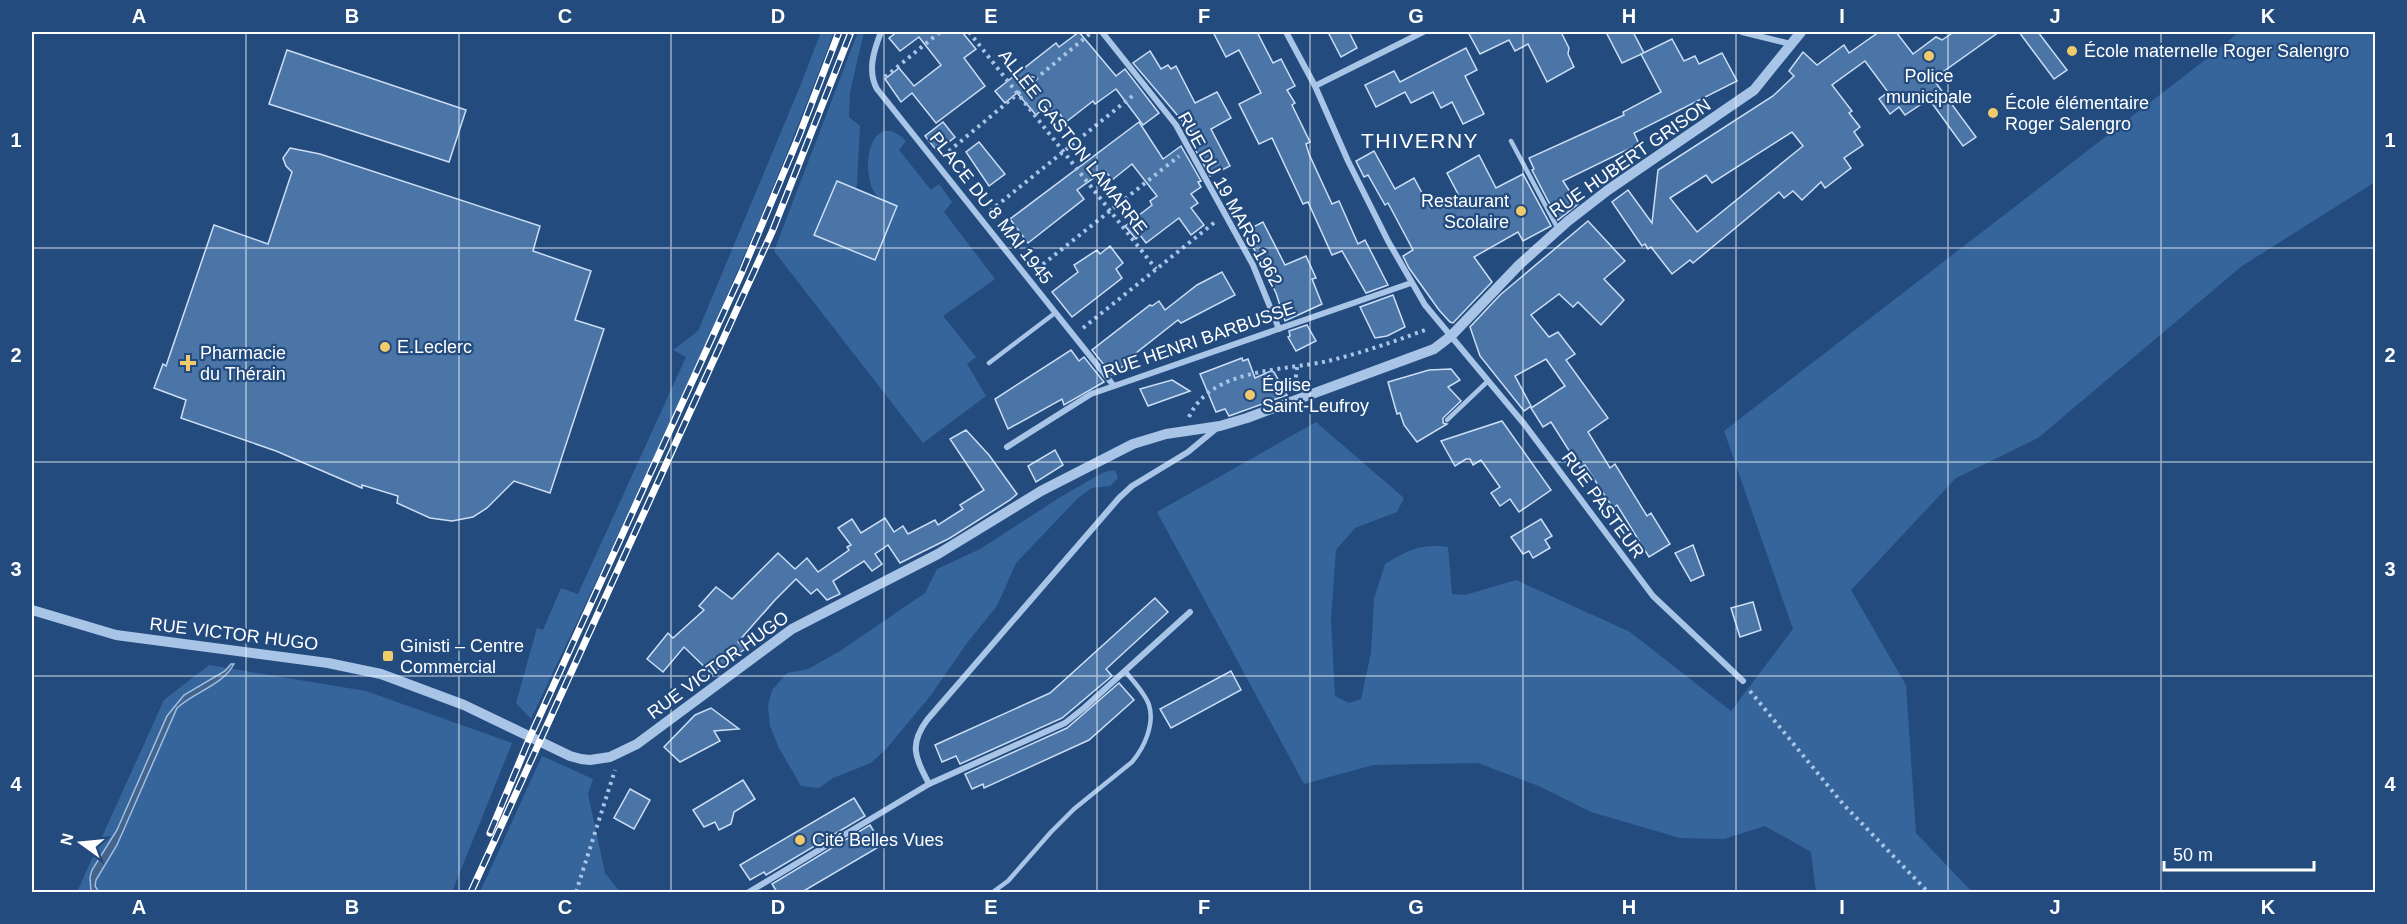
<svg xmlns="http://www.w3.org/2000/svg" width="2407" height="924" font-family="Helvetica,sans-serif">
<rect width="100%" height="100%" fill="#234b7e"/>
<!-- green -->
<g fill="#36659c">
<path d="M821 32H834C747 266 638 493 531 719L516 703 537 628 543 630 561 588 578 594 686 357 673 350 698 331 801 84Z"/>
<path d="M858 32H864L850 92 849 117 860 126 857 183 856 189 837 181 814 235 875 260 897 206C891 204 881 201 877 196 858 174 870 105 906 141L899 150 931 190 939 184 952 202 944 212 995 279 943 316 976 357 967 364 986 396 923 443 774 251Z"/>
<path d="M2239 32H2375V182L2242 266 2038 438 1956 478 1851 590 1906 685 1916 833 1972 892H1816L1811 852 1765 826 1724 839 1680 838 1591 812 1541 787 1478 763 1373 765 1304 784 1157 512 1316 422 1404 498 1397 512 1355 528 1336 550 1331 619 1335 696 1349 703 1361 699 1371 653 1374 599 1385 564C1408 550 1421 543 1448 547L1452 594 1465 595 1516 580 1630 632 1731 711 1793 629 1724 431 2205 60Z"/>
<polygon points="1115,470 1118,478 1110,486 1092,488 1078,498 1016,563 997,606 967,643 931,695 887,748 871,763 833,778 819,788 801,786 779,748 770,726 768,706 772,690 787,673 808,669 840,651 925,593 937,569 980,549 1059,498 1104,472"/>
<polygon points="209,665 366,691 512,743 452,892 77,892 164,700"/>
<polygon points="542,756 593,779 588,794 605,873 620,892 480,892"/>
</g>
<!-- water -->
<path fill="#466489" stroke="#9cbfe7" stroke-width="1.5" d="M231 664H234C223 685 194 692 177 708L117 845 96 880 95 886 99 892H91L90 877 92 870 117 830 167 716 184 695 225 671Z"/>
<!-- building -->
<g fill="#4b75a7" stroke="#cbdef5" stroke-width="1.5" fill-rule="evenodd">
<polygon points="897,32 962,32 976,49 964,58 985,86 936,123 912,93 901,102 885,79 899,68 914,86 941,65 919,37 900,51 889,38"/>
<polygon points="1079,32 1116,76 1125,69 1159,113 1143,125 1116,89 1095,104 1093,101 1066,122 1058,112 1055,114 1047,105 1036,115 1017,93 1005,103 995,91 1056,43 1059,47"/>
<polygon points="1213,32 1257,32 1273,63 1281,59 1295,86 1287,90 1295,103 1292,105 1310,142 1306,144 1309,154 1332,204 1339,201 1358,244 1365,240 1388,285 1366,293 1342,251 1332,255 1308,202 1303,204 1272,138 1259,144 1239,104 1261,93 1239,50 1226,57"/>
<polygon points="1328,32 1349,32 1357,48 1341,57"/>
<polygon points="1468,32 1561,32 1569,48 1568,54 1574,67 1547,82 1528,44 1515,51 1509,40 1480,54"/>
<polygon points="1606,32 1633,32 1644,53 1622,63"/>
<path d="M1879 32H1896L1913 54 1936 37 1942 40 1954 32H1999L1933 79 1976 137 1963 146 1929 99 1905 115 1899 107 1890 114 1879 99 1888 92 1865 61 1832 85 1852 111 1849 113 1860 127 1854 132 1863 145 1844 158 1851 168 1825 188 1821 182 1802 200 1793 191 1784 198 1779 192 1693 263 1690 260 1672 274 1651 247 1648 249 1645 244 1642 246 1612 202 1628 190 1652 223 1658 170 1773 96 1794 76 1789 71 1803 52 1817 65 1844 45 1849 53ZM1792 132 1803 146 1697 232 1670 198 1706 175 1712 183Z"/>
<polygon points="2019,32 2038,32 2067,70 2054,79"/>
<polygon points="1672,39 1684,61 1695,56 1699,64 1722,53 1737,81 1634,133 1639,144 1563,181 1578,204 1558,220 1532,170 1534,169 1529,158 1624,115 1623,112 1661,92 1641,54"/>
<polygon points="1466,48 1477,70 1465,76 1484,114 1463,124 1452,102 1441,108 1433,92 1411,103 1405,92 1376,107 1365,85 1394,71 1400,82"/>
<polygon points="287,50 466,110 449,162 269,104"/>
<polygon points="1150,51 1161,69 1168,65 1171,69 1176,66 1195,103 1217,92 1231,118 1211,129 1230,166 1210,176 1190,140 1195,136 1133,63"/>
<polygon points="943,122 955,137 937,151 925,136"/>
<polygon points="1139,122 1163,159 1181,146 1201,181 1198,182 1201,187 1191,194 1198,203 1191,208 1204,225 1191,235 1179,218 1146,243 1140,235 1136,239 1125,226 1152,205 1150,201 1157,196 1132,164 1112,180 1105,170 1077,190 1084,199 1028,243 1010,219"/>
<polygon points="979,142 1005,174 989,186 966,152"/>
<polygon points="290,148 320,154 540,226 533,251 591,271 575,320 604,329 550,493 514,481 487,508 473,517 452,521 430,518 397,503 398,496 362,485 362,488 276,451 181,418 186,400 154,388 163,364 166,366 214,225 268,244 292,172 286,166 283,158"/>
<polygon points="1374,151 1395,189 1414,178 1430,208 1458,194 1447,173 1479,155 1496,188 1523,174 1551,226 1523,241 1518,232 1474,257 1492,282 1453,323 1450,322 1439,310 1409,268 1403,256 1413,250 1388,203 1385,205 1368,175 1364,177 1356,161"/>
<polygon points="837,181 897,206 875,260 814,235"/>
<polygon points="1588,221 1625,261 1604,279 1624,300 1601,325 1578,302 1573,307 1559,294 1531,315 1549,337 1558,332 1575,354 1566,360 1608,418 1588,432 1610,468 1615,464 1647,516 1651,513 1670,544 1649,557 1617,505 1613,508 1585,465 1580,468 1551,422 1543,427 1531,408 1565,386 1546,359 1515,376 1531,406 1524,411 1480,356 1470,327 1500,295"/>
<polygon points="1263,222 1285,265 1306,256 1316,278 1312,279 1322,304 1285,321 1276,293 1245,231"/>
<polygon points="1110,246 1123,263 1116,269 1122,278 1072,317 1052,292 1078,272 1074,265 1097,250 1100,254"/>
<polygon points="1222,272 1235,295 1181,323 1178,320 1131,357 1132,359 1112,375 1092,350 1150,305 1152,306 1159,301 1165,310 1197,285"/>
<polygon points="1393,295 1405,327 1387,336 1375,338 1360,307"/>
<polygon points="1307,325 1316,341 1296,351 1288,337 1290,336 1289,331"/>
<polygon points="1071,350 1079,361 1084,357 1104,382 1064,405 1062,399 1008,429 995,399"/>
<polygon points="1242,358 1243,361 1248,359 1255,378 1271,371 1274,372 1287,395 1229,416 1225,409 1216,412 1200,374"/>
<polygon points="1451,369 1460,380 1448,387 1461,401 1443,418 1443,423 1447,424 1417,442 1404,425 1400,413 1397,414 1388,382 1429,370"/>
<polygon points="1172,380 1190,391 1148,406 1140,389"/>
<polygon points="1502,421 1551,490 1519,512 1510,499 1500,506 1491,493 1500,487 1481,460 1473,465 1470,459 1466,459 1455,466 1441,441"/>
<polygon points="966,430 989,455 1017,494 1010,500 950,538 900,563 888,545 875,554 882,564 872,571 864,561 833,581 840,594 827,600 817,589 811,594 796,579 775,600 738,642 745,649 712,674 684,647 663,672 647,659 668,633 673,638 704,610 699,606 716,587 732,599 778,553 795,569 807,558 818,572 849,550 847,547 851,545 838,528 852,519 861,533 885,518 894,532 903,526 908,534 935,520 938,525 963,509 960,505 984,490 950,439"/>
<polygon points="1055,450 1063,465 1036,482 1028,466"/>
<polygon points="1541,519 1552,536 1545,540 1550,548 1533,558 1529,551 1523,554 1511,537"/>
<polygon points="1693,545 1704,575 1691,581 1675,553"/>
<polygon points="1155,598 1168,612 1106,669 1112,676 1062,718 960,764 956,756 942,762 935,745 1050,693"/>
<polygon points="1753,602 1761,630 1740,637 1731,608"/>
<polygon points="1231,671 1241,690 1171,728 1160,709"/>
<polygon points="1119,683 1134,700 1089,740 984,788 983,784 972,789 965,774 1067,728"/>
<polygon points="711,708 739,729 714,731 720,741 680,762 664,747 695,715"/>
<polygon points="743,780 755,799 734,812 731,824 719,830 715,822 704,827 693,810"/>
<polygon points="630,789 650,800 634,829 614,818"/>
<polygon points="854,798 865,816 766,875 764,872 750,880 740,865"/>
<polygon points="870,825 882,845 802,892 777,892 772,884"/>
</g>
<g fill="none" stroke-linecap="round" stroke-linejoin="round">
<!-- path -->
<g stroke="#a8c4e6" stroke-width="4" stroke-dasharray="3 4.5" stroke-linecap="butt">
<polyline points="969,32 1156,269"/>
<polyline points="885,77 940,32"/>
<polyline points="943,156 1092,32"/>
<polyline points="990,211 1136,93"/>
<polyline points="1037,269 1179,156"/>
<polyline points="1083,328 1215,222"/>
<polyline points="1295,385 1297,367"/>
<path d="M1189 417C1211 368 1283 371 1328 361 1361 353 1393 342 1425 330L1427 327"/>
<polyline points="1750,691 1843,804 1928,892"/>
<polyline points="576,892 615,770"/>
</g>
<!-- service -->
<g stroke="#a8c4e6" stroke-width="4.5">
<polyline points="1511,141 1558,229"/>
<polyline points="989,363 1055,313"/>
<polyline points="1447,420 1488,381"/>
<path d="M993 892 1008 881 1051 832 1074 809 1132 762C1144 748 1155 724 1149 705 1145 693 1133 681 1125 671"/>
</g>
<!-- minor -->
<g stroke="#a8c4e6" stroke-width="6">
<path d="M881 32C874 50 867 71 877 89L1114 386"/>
<polyline points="1102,32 1176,125 1253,265 1279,329"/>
<polyline points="1286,32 1315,86 1348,161 1388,241 1425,305 1525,425 1653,596 1743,681"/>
<polyline points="1742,32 1791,44"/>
<polyline points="1315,86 1423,32"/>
<polyline points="1007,447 1091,394 1411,283"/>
<path d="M929 784C916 758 908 746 927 720L1119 498 1132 486 1188 452 1217 428"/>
<polyline points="749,892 929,784 1065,723 1084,708 1190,612"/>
</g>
<!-- tertiary -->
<polyline stroke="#a8c4e6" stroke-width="10" points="32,610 116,635 328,663 381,674 464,705 570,756 581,759 590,760 610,757 637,744 792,629 938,554 1041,491 1133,444 1166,434 1220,426 1247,418 1434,349 1451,336 1519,265 1568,221 1608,190 1754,90 1801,32"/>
<!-- rail casing -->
<g stroke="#fff" stroke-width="7">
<g id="rail">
<polyline points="490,833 530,737 742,272 799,136 839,32"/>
<polyline points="471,892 772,232 851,32"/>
</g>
</g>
<!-- rail -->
<use href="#rail" stroke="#234b7e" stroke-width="4.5" stroke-dasharray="14" stroke-linecap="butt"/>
</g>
<!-- grid -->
<path fill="none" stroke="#fff" stroke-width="1.5" stroke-opacity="0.55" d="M246 32V892M459 32V892M671 32V892M884 32V892M1097 32V892M1310 32V892M1523 32V892M1736 32V892M1948 32V892M2161 32V892M32 248H2376M32 462H2376M32 676H2376"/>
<!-- markers -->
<g fill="#f1ca6b" stroke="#234b7e" stroke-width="2">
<circle cx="2072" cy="51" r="6"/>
<circle cx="1929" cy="56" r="6"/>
<circle cx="1993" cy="113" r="6"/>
<circle cx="1521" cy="211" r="6"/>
<circle cx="385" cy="347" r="6"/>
<path d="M185 354h6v6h6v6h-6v6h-6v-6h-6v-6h6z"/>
<circle cx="1250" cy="395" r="6"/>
<rect x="382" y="650" width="12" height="12" rx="3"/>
<circle cx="800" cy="840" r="6"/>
</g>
<g text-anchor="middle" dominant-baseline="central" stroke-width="4.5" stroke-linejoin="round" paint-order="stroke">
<!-- poi labels -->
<g font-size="18" fill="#fff" stroke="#234b7e" text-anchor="start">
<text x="2084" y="51">École maternelle Roger Salengro</text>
<text x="1929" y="76" text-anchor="middle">Police<tspan x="1929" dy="21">municipale</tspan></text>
<text x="2005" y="103">École élémentaire<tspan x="2005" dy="21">Roger Salengro</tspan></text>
<text x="1509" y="201" text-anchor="end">Restaurant<tspan x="1509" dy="21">Scolaire</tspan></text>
<text x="397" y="347">E.Leclerc</text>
<text x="200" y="353">Pharmacie<tspan x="200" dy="21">du Thérain</tspan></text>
<text x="1262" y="385">Église<tspan x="1262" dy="21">Saint-Leufroy</tspan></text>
<text x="400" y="646">Ginisti – Centre<tspan x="400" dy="21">Commercial</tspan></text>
<text x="812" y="840">Cité Belles Vues</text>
</g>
<!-- street labels -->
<g font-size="18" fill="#fff" stroke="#234b7e">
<text transform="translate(1073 142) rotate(52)">ALLÉE GASTON LAMARRE</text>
<text transform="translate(1630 158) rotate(-35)">RUE HUBERT GRISON</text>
<text transform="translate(1230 199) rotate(61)">RUE DU 19 MARS 1962</text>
<text transform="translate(991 208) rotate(52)">PLACE DU 8 MAI 1945</text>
<text transform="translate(1199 340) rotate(-19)">RUE HENRI BARBUSSE</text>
<text transform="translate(1603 505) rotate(54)">RUE PASTEUR</text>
<text transform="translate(234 634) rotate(7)">RUE VICTOR HUGO</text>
<text transform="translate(718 665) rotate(-36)">RUE VICTOR HUGO</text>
</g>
<!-- quarter labels -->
<g font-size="21" letter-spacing="1.5" fill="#fff" stroke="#234b7e">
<text x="1420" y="140">THIVERNY</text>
</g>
</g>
<!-- border -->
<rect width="2407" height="924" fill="none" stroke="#234b7e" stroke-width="66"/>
<!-- north arrow -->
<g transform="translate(81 843) rotate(285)" stroke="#234b7e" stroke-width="4.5" paint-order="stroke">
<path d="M0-4.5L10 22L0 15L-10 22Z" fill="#ffffff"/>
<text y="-9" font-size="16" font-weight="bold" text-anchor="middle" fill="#ffffff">N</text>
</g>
<!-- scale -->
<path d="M2164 861v9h150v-9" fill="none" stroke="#ffffff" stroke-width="3"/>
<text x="2173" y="861" font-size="18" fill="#ffffff" stroke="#234b7e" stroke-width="4.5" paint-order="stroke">50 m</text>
<rect x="33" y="33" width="2341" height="858" fill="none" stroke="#fff" stroke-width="2"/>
<g font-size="20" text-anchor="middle" font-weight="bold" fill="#fff">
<text x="139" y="23">A</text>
<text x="352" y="23">B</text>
<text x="565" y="23">C</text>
<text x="778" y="23">D</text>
<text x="991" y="23">E</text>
<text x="1204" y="23">F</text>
<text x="1416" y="23">G</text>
<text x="1629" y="23">H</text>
<text x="1842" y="23">I</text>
<text x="2055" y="23">J</text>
<text x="2268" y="23">K</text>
<text x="16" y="147">1</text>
<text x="2390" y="147">1</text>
<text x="16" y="362">2</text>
<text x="2390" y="362">2</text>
<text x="16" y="576">3</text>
<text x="2390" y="576">3</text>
<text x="16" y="791">4</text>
<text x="2390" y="791">4</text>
<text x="139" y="914">A</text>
<text x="352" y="914">B</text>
<text x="565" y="914">C</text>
<text x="778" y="914">D</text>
<text x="991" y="914">E</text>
<text x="1204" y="914">F</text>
<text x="1416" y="914">G</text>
<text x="1629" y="914">H</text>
<text x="1842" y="914">I</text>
<text x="2055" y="914">J</text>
<text x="2268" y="914">K</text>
</g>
</svg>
